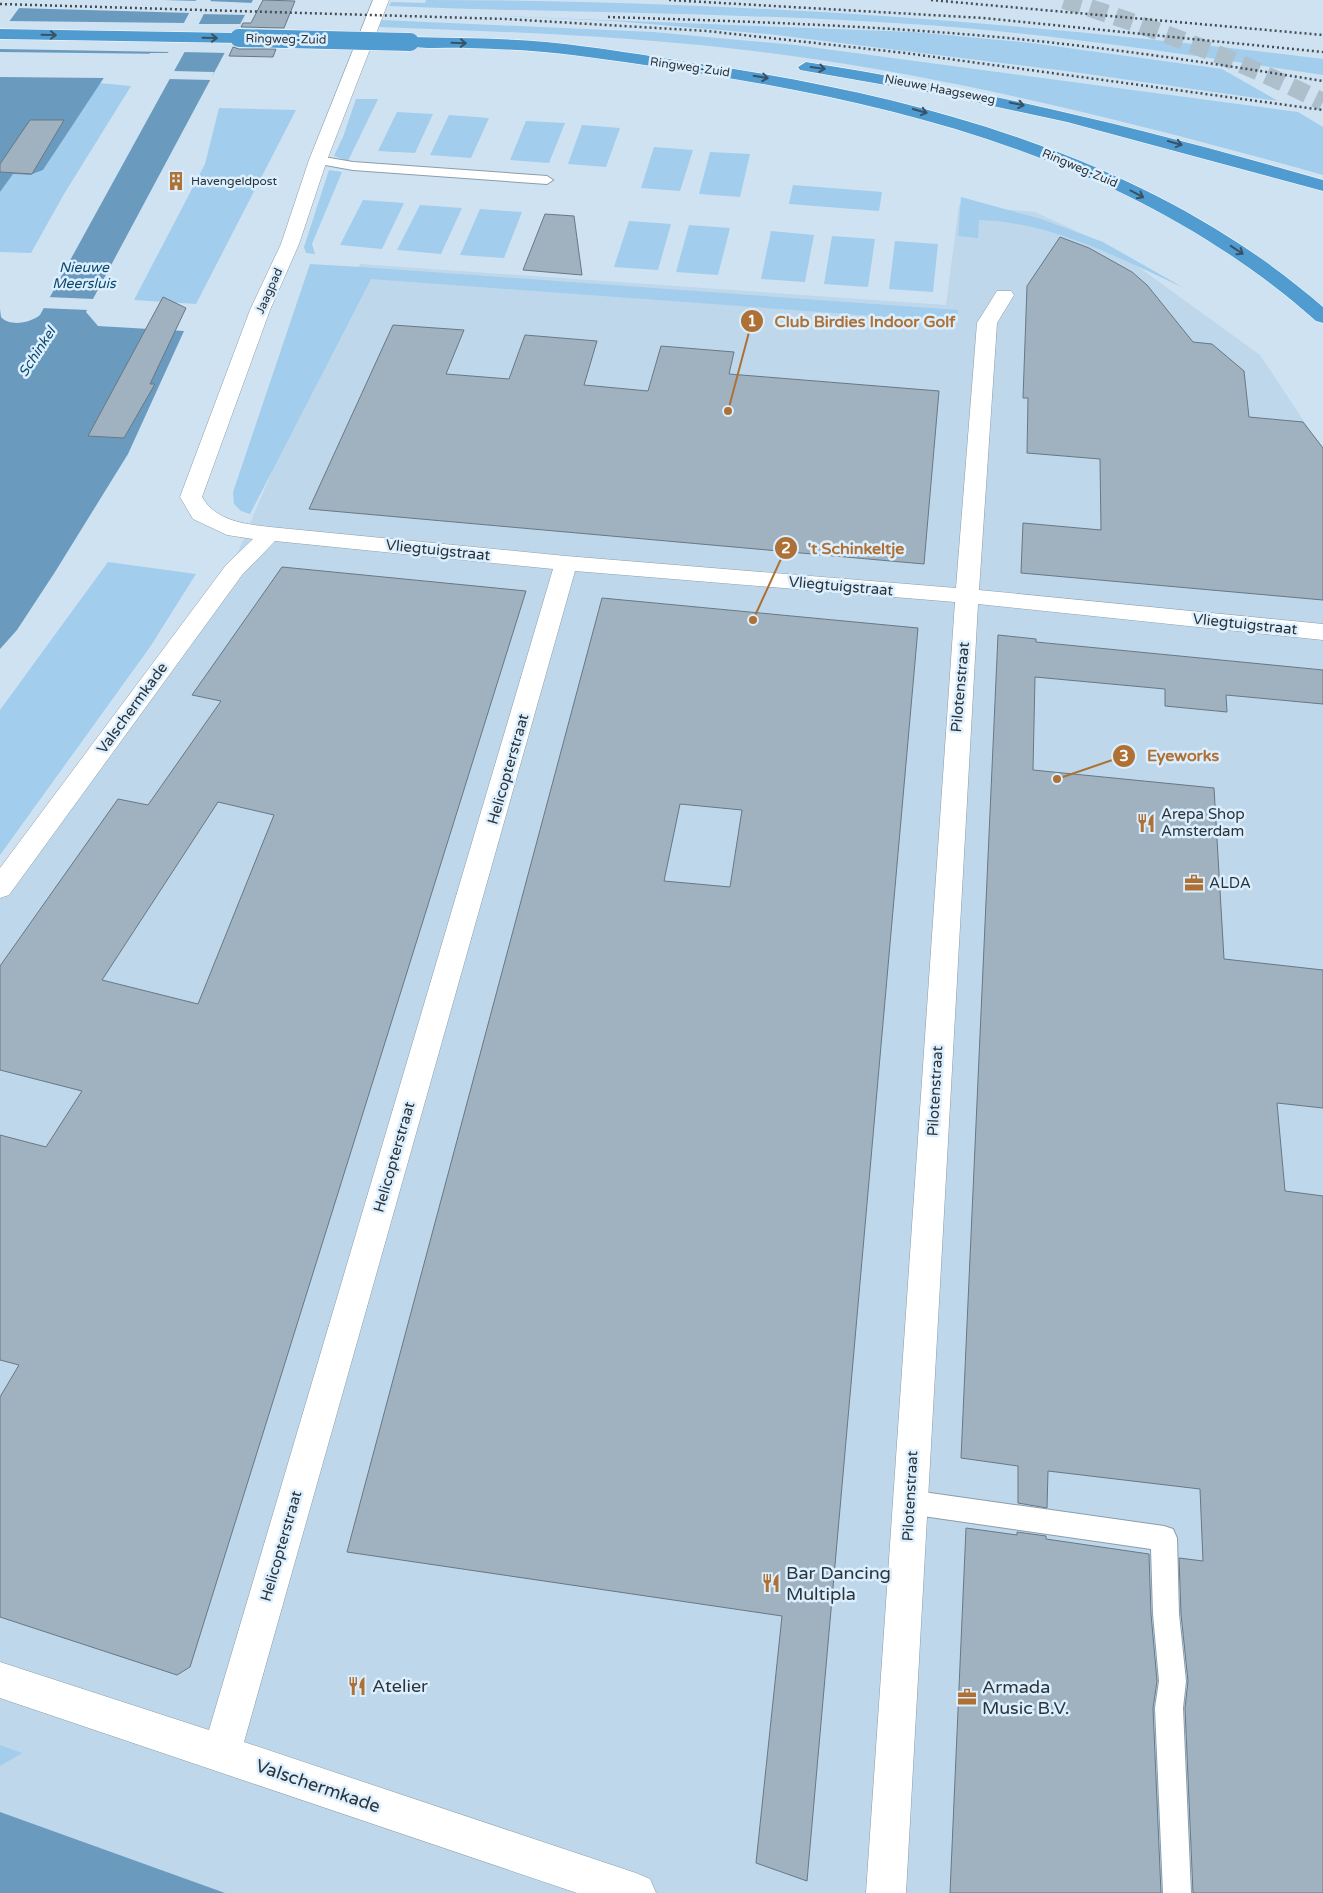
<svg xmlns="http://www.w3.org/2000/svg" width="1323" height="1893" font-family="'Varela Round',sans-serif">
<rect width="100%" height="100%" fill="#cfe2f1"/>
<!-- built -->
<polygon fill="#bed7ea" points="959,205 1035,212 1111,247 1260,355 1323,450 1323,1893 0,1893 0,898 220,594 360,264 946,305"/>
<!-- green -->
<g fill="#a2cded">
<path d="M426 0C726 0 1026 22 1323 59V75C1211 58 1099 41 986 30 788 12 586 14 389 6L391 2 425 3Z"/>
<polygon points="499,16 914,32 1031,43 1222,69 1278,101 1066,71 768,34 614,21"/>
<path d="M382 20 653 32 795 45 1298 112 1323 127V175C1148 126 972 81 792 56 655 37 516 32 379 27Z"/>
<polygon points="99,83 131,86 64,194 31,253 0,252 0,192 12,174 30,175 43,170"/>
<polygon points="356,99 378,99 348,161 334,156 343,137"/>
<polygon points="219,108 296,110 196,304 134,300 205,164"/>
<polygon points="397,112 433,114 415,153 378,151"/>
<polygon points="449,115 489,118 471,158 430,155"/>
<polygon points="526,121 565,123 549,163 510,160"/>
<polygon points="582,125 620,128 606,167 568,164"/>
<polygon points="654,147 693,150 680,191 641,188"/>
<polygon points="710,152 750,154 740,197 699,194"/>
<polygon points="329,170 342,172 312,244 315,254 306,253 304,247"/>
<polygon points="793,185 882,192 879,211 789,204"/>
<path d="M961 197 1041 219 1103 242 1184 288C1119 258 1052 222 979 220L978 238 958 236Z"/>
<polygon points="363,200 404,203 382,249 340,245"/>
<polygon points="420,205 462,208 441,254 397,250"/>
<polygon points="480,209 522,212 504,258 460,255"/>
<polygon points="629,221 671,224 658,270 614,267"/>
<polygon points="689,225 730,228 718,275 676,272"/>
<polygon points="771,231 814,235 805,282 761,279"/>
<polygon points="832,236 875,239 868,287 824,284"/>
<polygon points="895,241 938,244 933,292 889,289"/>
<polygon points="310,264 361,267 958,310 957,322 371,279 250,514 241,511 234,504 233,492"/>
<polygon points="108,562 196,574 150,647 0,855 0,710"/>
<polygon points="0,1745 22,1753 0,1766"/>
</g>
<!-- water -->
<g fill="#6a9bbf">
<polygon points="25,0 196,0 168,53 150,53 141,71 109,70 43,170 30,175 13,174 0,192 0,34"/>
<path d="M211 0H253L86 312 98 326 184 331 128 454 55 572 17 630 0 649V309L1 317C10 327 30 323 40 315L184 53Z"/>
<polygon points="0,1812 225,1893 0,1893"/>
</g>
<!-- pier -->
<g fill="#cfe2f1">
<polygon points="22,0 163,0 198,1 192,13 16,8"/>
<polygon points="207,1 254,3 246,15 201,14"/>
<polygon points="6,21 186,23 171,52 0,49 0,30"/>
<polygon points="196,24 241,24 227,53 182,52"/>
<polygon points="0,52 170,54 151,55 142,73 110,72 105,78 0,77"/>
<polygon points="173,71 214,72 211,80 168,79"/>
<polygon points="47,297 94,299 88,310 41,308"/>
</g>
<!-- building -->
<g fill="#a0b2c0" stroke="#677885" fill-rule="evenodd">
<polygon points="263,0 295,1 284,28 241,27 243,23 251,23"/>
<polygon points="233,47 239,49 276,49 273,57 229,56"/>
<polygon points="30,120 64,120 32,174 0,172 0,164"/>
<polygon points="545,214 574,216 582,275 523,270"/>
<polygon points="1060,237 1089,248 1132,272 1147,285 1193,342 1212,344 1244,371 1249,417 1303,422 1323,448 1323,600 1021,573 1023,523 1101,530 1100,459 1027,453 1028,398 1023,398 1027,286"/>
<polygon points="163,297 186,308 150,384 155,384 124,438 88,436"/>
<polygon points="393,325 464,330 446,374 509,379 525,335 597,341 584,385 648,391 661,346 734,352 729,374 939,391 924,564 309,509"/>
<path d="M282 567 526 591 190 1667 177 1675 0 1617V1397L19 1365 0 1360V1135L46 1147 82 1091 0 1070V966L118 799 148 805 221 701 192 695ZM218 802 274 815 198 1004 102 980Z"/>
<path d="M602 598 918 628 807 1881 756 1863 782 1616 347 1552ZM680 804 742 810 730 887 664 881Z"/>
<polygon points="998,635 1036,639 1036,642 1323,670 1323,704 1226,695 1227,712 1165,706 1165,689 1035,677 1033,770 1214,788 1224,959 1323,970 1323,1108 1277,1103 1285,1191 1323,1196 1323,1893 1193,1893 1185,1708 1188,1681 1181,1614 1179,1558 1203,1561 1200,1489 1048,1471 1047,1508 1018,1503 1018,1466 961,1458"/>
<polygon points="966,1528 1017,1535 1017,1532 1046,1536 1046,1539 1149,1554 1151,1614 1157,1681 1153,1708 1161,1893 950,1893"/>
</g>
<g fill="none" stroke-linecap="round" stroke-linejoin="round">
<!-- motorway-tunnel -->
<path stroke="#aebfcc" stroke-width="18" stroke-dasharray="18 9" stroke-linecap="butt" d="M1064 0C1153 27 1239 60 1323 102"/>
<!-- service casing -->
<g stroke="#8b9daa" stroke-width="2">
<g id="service">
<polygon points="318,156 353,162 547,176 553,180 547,184 353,170 314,163 312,160"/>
<polygon points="909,1490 1164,1526 1173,1529 1177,1538 1179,1614 1186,1681 1183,1708 1191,1893 1163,1893 1155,1708 1159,1681 1153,1614 1151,1549 909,1514 900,1510 896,1502 900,1494"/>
</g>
</g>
<!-- minor casing -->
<g stroke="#8b9daa" stroke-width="1">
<path id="minor" d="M373 0H389L327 160 299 244 270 310 202 497C216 521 244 524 270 527L566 556 956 588 977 323 997 291H1011L1014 295 997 323 979 590 1323 624V640L978 604 906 1893H866L955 602 575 571 244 1742 636 1873 650 1879 656 1893H577L0 1698V1662L209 1730 553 569 275 541 242 575 9 895 0 898V868L226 565 253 539 227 535 193 519 180 497 250 310 281 244 309 160Z"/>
</g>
<!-- motorway casing -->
<g stroke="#fff" stroke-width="1">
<g id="motorway">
<polygon points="0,29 239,33 247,38 239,43 0,39"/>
<path d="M410 37C455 38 501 38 546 42 598 47 649 56 701 64 920 96 1152 158 1323 307V323L1316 321C1110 139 843 91 580 56 542 51 505 49 468 48 447 47 424 50 404 45L402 42 404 39Z"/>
<path d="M806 62C982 89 1153 131 1323 180V191L1067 122 937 94 800 70 798 67Z"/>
</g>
</g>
<!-- service -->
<use href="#service" fill="#fff" fill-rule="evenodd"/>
<!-- minor -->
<use href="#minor" fill="#fff" fill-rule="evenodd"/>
<!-- motorway -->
<use href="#motorway" fill="#509cd0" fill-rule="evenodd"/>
<!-- rail -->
<g stroke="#444d54" stroke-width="2.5" stroke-dasharray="2 3" stroke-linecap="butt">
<polyline points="669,0 983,18 1323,52"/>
<polyline points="931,0 1323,35"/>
<polyline points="0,4 506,19 707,31 905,53 1323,110"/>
<path d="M608 17C734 21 860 25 986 36 1099 46 1211 63 1323 81"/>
</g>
<!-- motorway-bridge casing -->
<g stroke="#fff" stroke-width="19" stroke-linecap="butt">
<polyline id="motorway-bridge" points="239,38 410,42"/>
</g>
<!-- motorway-bridge -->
<use href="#motorway-bridge" stroke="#509cd0" stroke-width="18"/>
</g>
<!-- one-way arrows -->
<defs><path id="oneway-shaft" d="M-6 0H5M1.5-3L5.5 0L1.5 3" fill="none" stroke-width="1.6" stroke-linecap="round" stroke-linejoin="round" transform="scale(1.25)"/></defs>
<g stroke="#375266">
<use href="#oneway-shaft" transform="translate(49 35) rotate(1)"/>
<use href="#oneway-shaft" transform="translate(210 38) rotate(1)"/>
<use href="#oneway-shaft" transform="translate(459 43) rotate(2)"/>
<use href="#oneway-shaft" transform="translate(818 68) rotate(8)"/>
<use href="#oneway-shaft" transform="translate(761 77) rotate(9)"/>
<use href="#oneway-shaft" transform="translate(1017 104) rotate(12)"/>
<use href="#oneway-shaft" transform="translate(920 111) rotate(16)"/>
<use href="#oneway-shaft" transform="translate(1175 143) rotate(16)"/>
<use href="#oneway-shaft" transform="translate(1137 194) rotate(28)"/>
<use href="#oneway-shaft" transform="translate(1237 250) rotate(34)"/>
</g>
<!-- icons -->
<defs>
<g id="building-bare" transform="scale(1.5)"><path d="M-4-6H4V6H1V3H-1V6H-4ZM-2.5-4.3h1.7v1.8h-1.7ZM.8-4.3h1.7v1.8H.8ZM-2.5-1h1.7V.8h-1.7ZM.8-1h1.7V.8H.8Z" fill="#ae7035" stroke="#dceffe" stroke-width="2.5" paint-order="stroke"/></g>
<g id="restaurant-bare" transform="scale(1.5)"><path d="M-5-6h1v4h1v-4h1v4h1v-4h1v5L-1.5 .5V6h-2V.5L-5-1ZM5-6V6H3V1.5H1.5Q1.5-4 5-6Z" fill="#ae7035" stroke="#dceffe" stroke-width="2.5" paint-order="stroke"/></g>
<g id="office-bare" transform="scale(1.5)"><path d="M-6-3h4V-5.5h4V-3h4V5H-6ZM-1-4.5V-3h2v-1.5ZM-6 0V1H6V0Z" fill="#ae7035" stroke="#dceffe" stroke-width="2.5" paint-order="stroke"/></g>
</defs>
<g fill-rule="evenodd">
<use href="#building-bare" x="176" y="181"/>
<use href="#restaurant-bare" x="1146" y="823"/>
<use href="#office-bare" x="1194" y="883"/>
<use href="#restaurant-bare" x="771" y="1583"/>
<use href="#restaurant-bare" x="357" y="1686"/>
<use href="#office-bare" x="967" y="1697"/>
</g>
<g text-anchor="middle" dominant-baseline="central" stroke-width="5" stroke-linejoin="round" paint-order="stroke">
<!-- far-street labels -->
<g font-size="12" fill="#2c3339" stroke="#dceffe">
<text transform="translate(286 39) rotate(1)">Ringweg-Zuid</text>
<text transform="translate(690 67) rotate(8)">Ringweg-Zuid</text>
<text transform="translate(940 89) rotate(11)">Nieuwe Haagseweg</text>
<text transform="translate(1080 168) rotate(23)">Ringweg-Zuid</text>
<text transform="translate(269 291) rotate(-66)">Jaagpad</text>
</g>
<!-- far-poi labels -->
<g font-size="12" fill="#2c3339" stroke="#dceffe" text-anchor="start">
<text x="191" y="181">Havengeldpost</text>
</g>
<!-- far-water labels -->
<g font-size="14" font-style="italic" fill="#0e4a6e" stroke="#dceffe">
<text x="84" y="267">Nieuwe<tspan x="84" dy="16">Meersluis</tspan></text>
<text transform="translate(37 352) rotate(-57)">Schinkel</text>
</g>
<!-- street labels -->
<g font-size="15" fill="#2c3339" stroke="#dceffe">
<text transform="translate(438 550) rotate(6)">Vliegtuigstraat</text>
<text transform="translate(841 586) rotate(5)">Vliegtuigstraat</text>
<text transform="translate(1245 624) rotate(6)">Vliegtuigstraat</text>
<text transform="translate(960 687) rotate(-85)">Pilotenstraat</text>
<text transform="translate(132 708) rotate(-54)">Valschermkade</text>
<text transform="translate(508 769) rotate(-74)">Helicopterstraat</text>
<text transform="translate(935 1091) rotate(-87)">Pilotenstraat</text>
<text transform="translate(394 1157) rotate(-74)">Helicopterstraat</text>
<text transform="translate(910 1496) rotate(-87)">Pilotenstraat</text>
<text transform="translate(281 1546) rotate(-74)">Helicopterstraat</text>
</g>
<!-- poi labels -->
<g font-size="15" fill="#2c3339" stroke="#dceffe" text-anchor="start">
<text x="1161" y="814">Arepa Shop<tspan x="1161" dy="17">Amsterdam</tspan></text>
<text x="1209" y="883">ALDA</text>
</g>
<!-- near-poi labels -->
<g font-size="18" fill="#2c3339" stroke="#dceffe" text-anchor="start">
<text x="786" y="1573">Bar Dancing<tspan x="786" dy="21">Multipla</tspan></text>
<text x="372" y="1686">Atelier</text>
<text x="982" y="1687">Armada<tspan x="982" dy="21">Music B.V.</tspan></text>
</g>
<!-- near-street labels -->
<g font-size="18" fill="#2c3339" stroke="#dceffe">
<text transform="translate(318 1786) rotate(19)">Valschermkade</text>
</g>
</g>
<!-- callouts -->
<path fill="none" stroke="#ae7035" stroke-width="2" d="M728 411L752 321M753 620L786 548M1057 779L1124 756"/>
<g fill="#ae7035" stroke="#dceffe" stroke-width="2">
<circle cx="728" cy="411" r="5"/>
<circle cx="753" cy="620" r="5"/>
<circle cx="1057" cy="779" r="5"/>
<circle cx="752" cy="321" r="12"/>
<circle cx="786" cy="548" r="12"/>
<circle cx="1124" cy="756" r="12"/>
</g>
<g font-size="15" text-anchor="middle" font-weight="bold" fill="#fff">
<text x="752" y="326">1</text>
<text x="786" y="553">2</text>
<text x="1124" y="761">3</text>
</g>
<g font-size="16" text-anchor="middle" font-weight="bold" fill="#ae7035" stroke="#dceffe" stroke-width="5" stroke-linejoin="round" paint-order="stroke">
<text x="865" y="327">Club Birdies Indoor Golf</text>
<text x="856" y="554">'t Schinkeltje</text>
<text x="1183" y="761">Eyeworks</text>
</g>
</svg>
